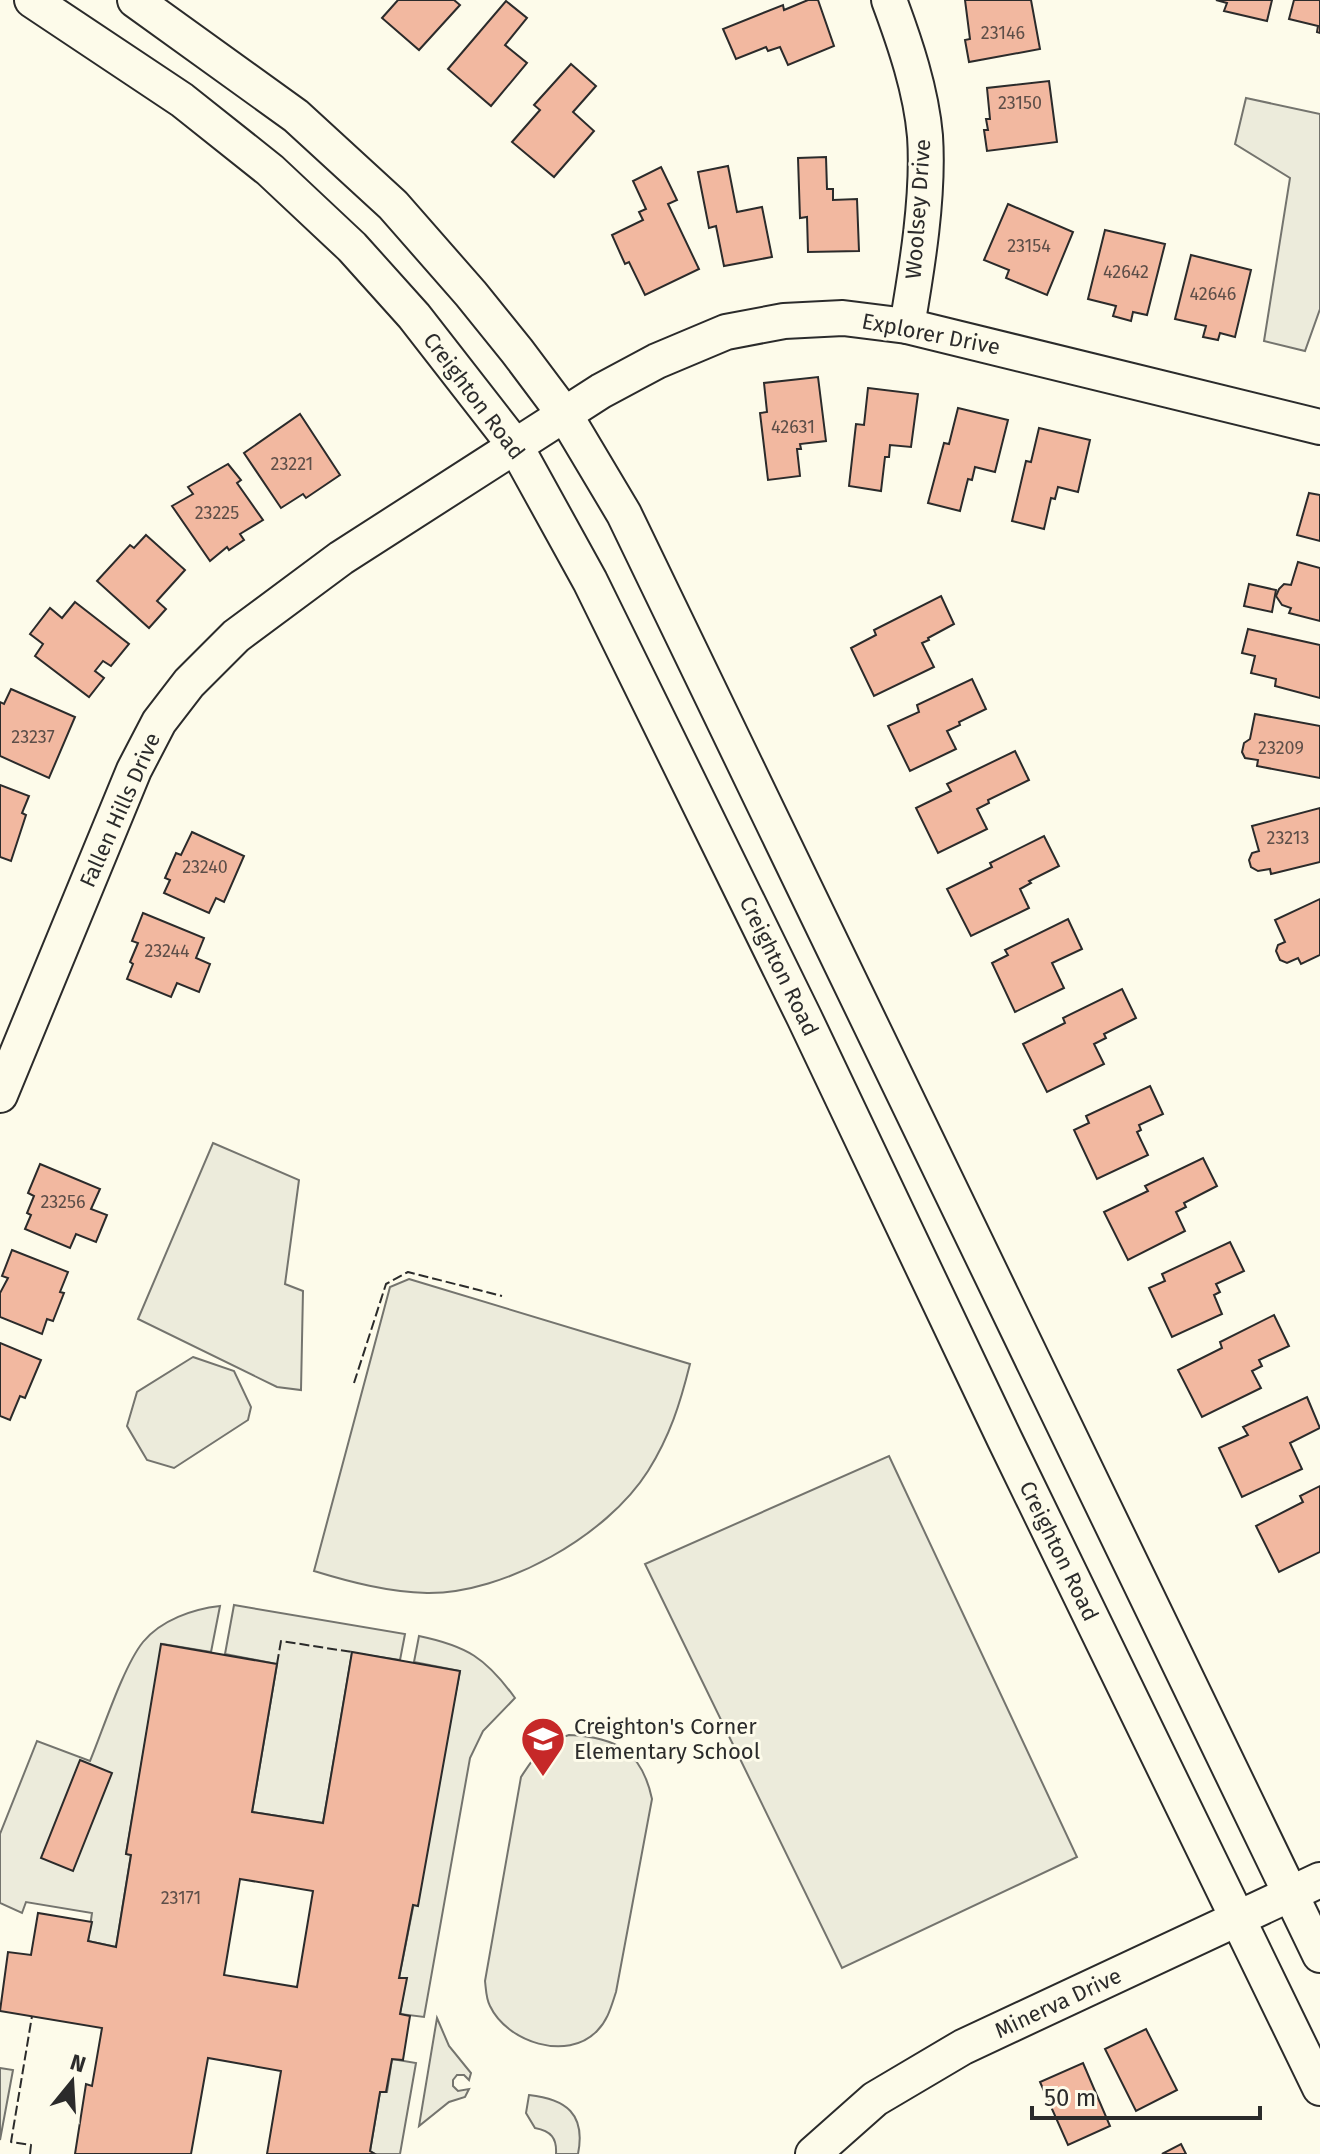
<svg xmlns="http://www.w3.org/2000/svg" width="1320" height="2154" font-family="'Fira Sans',sans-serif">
<rect width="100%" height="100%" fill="#fdfbea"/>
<!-- green -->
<g fill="#ecebdb" stroke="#74746e" stroke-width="2">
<polygon points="1246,98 1320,114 1320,309 1305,351 1264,341 1290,178 1235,144"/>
<polygon points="213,1143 299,1180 285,1284 303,1291 301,1390 277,1387 138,1319"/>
<path d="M409 1279 690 1364C680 1404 670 1436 648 1471 607 1536 504 1594 427 1593 388 1592 350 1582 314 1571L390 1287Z"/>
<polygon points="193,1357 234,1371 251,1407 248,1420 174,1468 147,1460 127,1426 137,1392"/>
<polygon points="889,1456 1077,1857 842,1968 645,1564"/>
<polygon points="234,1605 405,1634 400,1660 352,1653 323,1823 252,1812 277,1664 225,1654"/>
<path d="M220 1606 211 1652 162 1644 126 1854 131 1855 116 1947 88 1941 92 1913 26 1902 22 1913 0 1903V1834L37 1741 90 1761C103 1730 123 1667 143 1642 161 1620 193 1609 220 1606Z"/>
<path d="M419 1636C467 1646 486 1658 515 1698L483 1731 470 1758 424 2017 400 2014 406 1978H399L460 1671 414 1662Z"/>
<path d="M569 1735C616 1737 642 1751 652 1799L616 1992C611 2007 608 2020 597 2031 567 2062 507 2042 490 2006 486 1999 486 1989 485 1981L521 1777C536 1754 542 1743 569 1735Z"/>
<polygon points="437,2018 449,2046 471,2073 469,2080 464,2075 457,2075 453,2080 453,2086 458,2091 469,2089 465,2097 449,2102 419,2126"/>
<polygon points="392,2059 416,2063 400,2154 375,2154 370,2151 380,2092 387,2092"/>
<polygon points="0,2068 13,2070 0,2140"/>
<path d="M529 2095C566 2099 586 2114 578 2154H556C557 2138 551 2131 535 2128L526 2113Z"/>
</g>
<!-- building -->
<g fill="#f2b8a0" stroke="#2b2b2b" stroke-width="2" fill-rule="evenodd">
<polygon points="398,0 454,0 460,5 419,50 382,18"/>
<polygon points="808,0 818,0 834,46 788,65 780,47 768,51 766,47 736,59 723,29 783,5 784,10"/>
<polygon points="965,0 1031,0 1040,49 969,62 965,40 970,39"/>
<polygon points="1216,0 1272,0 1267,21 1224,11 1227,3"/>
<polygon points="1294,0 1320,0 1320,33 1317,32 1318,26 1289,19"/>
<polygon points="506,1 527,18 505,45 527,63 491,106 448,69"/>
<polygon points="571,64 596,86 573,112 594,131 554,177 512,142 540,110 534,105"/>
<polygon points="1049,81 1057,142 987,151 984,130 988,130 986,119 990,119 987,88"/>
<polygon points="826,157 827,189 833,189 833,200 857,199 859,251 808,252 807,217 800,218 798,158"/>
<polygon points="728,166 737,212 762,207 772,257 724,266 716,226 709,228 698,172"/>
<polygon points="661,167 677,200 668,204 699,269 645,295 629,262 625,264 612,235 643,220 639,212 646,209 633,181"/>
<polygon points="1008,204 1073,232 1047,295 1006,278 1009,270 984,260"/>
<polygon points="1105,230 1165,244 1147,315 1133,312 1131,321 1113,316 1116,306 1088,299"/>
<polygon points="1191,255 1251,270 1235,337 1220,333 1218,340 1203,337 1206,326 1175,319"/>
<polygon points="818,377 826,441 800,444 801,449 797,449 800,476 768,480 760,413 767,412 764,383"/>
<polygon points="868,388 918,394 911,447 890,445 889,457 885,457 881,491 849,486 856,424 864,425"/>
<polygon points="958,408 1008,420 995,472 975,467 972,480 968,479 960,511 928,503 944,443 949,444"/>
<polygon points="300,414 340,475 306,498 303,494 281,508 244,453"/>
<polygon points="1039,428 1090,440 1078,492 1058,487 1055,499 1051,498 1044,529 1012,521 1026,461 1031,462"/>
<polygon points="228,464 241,480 237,483 263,520 240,534 244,540 229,550 227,547 210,561 172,506 193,494 188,487"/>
<polygon points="1309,493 1320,495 1320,541 1297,535"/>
<polygon points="146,535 185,570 157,601 166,609 149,628 97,581 130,545 134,548"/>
<polygon points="1298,562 1320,568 1320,621 1289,613 1291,608 1282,605 1276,596 1279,589 1284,584 1291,585"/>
<polygon points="1249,584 1276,590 1272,612 1244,606"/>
<polygon points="941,596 954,624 928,638 929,640 922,643 934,667 874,696 851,648 876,635 874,630"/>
<polygon points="75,602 129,644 111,666 103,661 95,671 104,678 89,697 35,656 43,644 30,634 50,608 62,618"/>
<polygon points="1248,629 1320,645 1320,698 1275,686 1276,679 1251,673 1255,656 1242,653"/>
<polygon points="972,679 986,709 959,722 960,725 947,731 956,749 910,771 888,726 919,712 917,705"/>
<polygon points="11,689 75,717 49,778 0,756 0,702 4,704"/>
<polygon points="1255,714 1320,726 1320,778 1257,766 1258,760 1245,758 1242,752 1244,743 1250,739"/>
<polygon points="1015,751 1029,780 988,800 989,803 977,809 987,829 938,853 916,808 951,791 947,784"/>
<polygon points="0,785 29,796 22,813 26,815 11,861 0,857"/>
<polygon points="1320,808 1320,862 1271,874 1270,869 1258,871 1251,867 1249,860 1252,853 1259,851 1252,826"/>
<polygon points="192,832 244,856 224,902 216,898 209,913 164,893 170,880 165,878 176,853 181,855"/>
<polygon points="1044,836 1059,866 1029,881 1031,883 1020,889 1029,908 971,936 947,889 992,867 990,863"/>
<polygon points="1320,899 1320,955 1301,964 1298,958 1287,963 1280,960 1276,951 1278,945 1285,942 1275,920"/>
<polygon points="143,913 204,938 196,958 210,964 199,992 177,983 171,997 127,979 133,964 130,962 138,943 132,941"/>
<polygon points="1068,919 1082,949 1052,963 1064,988 1015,1012 992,963 1008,955 1005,950"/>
<polygon points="1122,989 1136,1018 1104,1034 1106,1038 1094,1044 1104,1064 1047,1092 1023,1044 1065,1023 1063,1018"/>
<polygon points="1150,1086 1163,1114 1139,1125 1141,1130 1137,1132 1148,1155 1097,1179 1074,1130 1089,1123 1086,1116"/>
<polygon points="1203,1158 1217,1186 1184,1203 1186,1207 1176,1212 1185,1231 1128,1260 1104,1212 1148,1191 1145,1186"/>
<polygon points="40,1164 100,1189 91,1209 107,1215 96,1242 76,1234 70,1248 25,1229 31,1215 27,1213 34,1196 28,1193"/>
<polygon points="1230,1242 1244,1271 1216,1284 1220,1292 1214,1295 1222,1314 1172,1337 1149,1288 1165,1281 1162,1274"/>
<polygon points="12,1250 68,1272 60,1292 64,1293 53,1321 47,1319 42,1334 0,1317 0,1293 8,1278 2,1276"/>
<polygon points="1274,1315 1289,1346 1259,1360 1262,1366 1252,1371 1261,1388 1202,1417 1178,1370 1222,1348 1220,1342"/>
<polygon points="0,1343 41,1360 25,1398 20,1396 10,1420 0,1416"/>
<polygon points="1307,1397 1320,1428 1290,1443 1302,1469 1242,1497 1219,1448 1248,1435 1243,1427"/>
<polygon points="1320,1486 1320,1552 1279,1572 1256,1526 1303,1502 1300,1496"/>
<path d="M161 1644 277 1664 252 1812 323 1823 352 1652 460 1671 418 1906 413 1905 399 1978H407L400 2014 410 2016 403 2060 392 2059 386 2092H380L370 2151 375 2154H267L281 2071 208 2058 191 2154H75L86 2084 92 2086 102 2028 0 2011 8 1952 31 1955 38 1913 92 1922 88 1941 116 1947 131 1855 126 1854ZM240 1879 313 1891 297 1987 224 1975Z"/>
<polygon points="80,1760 112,1773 73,1871 41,1858"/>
<polygon points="1146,2029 1177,2090 1136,2111 1105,2049"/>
<polygon points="1083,2063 1110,2126 1068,2145 1040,2082"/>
<polygon points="1181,2144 1186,2154 1162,2154"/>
</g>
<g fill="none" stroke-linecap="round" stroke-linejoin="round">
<!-- minor casing -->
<g stroke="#2b2b2b" stroke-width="38">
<g id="minor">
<polyline points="32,0 182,100 270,170 352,247 414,316 516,447 590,581 804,1017 1005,1440 1320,2088"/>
<polyline points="135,0 296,116 393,205 471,294 517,351 565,415 624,514 1320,1955"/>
<path d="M889 0C905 43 921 90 925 136 929 195 917 268 907 326"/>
<polyline points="0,1095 134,770 159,722 189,683 236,636 341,558 601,391 657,361 726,332 784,321 843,318 907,326 1320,427"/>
<polyline points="813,2154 875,2099 963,2047 1320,1880"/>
</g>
</g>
<!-- minor -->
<use href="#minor" stroke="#fdfbea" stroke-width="34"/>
<!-- fence -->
<g stroke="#2b2b2b" stroke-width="2" stroke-dasharray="10 4" stroke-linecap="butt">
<polyline points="354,1383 386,1284 408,1272 502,1296"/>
<polyline points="277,1664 281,1641 352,1652"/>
<polyline points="30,2154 31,2145 11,2142 32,2016"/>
</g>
</g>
<!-- icons -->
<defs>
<g id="school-pin" transform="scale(2.3)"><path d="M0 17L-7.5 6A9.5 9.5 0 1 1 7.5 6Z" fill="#c62828" stroke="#fdfbea"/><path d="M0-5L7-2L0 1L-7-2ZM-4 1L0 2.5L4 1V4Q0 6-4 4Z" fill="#fff"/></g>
</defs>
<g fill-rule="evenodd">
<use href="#school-pin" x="543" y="1739"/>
</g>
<g text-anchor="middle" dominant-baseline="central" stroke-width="6" stroke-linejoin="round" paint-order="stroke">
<!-- number labels -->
<g font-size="18" fill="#5d4e48">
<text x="1003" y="33">23146</text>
<text x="1020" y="103">23150</text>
<text x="1029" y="246">23154</text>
<text x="1126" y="272">42642</text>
<text x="1213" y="294">42646</text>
<text x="793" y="427">42631</text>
<text x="292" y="464">23221</text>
<text x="217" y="513">23225</text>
<text x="33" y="737">23237</text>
<text x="1281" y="748">23209</text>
<text x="1288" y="838">23213</text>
<text x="205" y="867">23240</text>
<text x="167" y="951">23244</text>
<text x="63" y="1202">23256</text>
<text x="181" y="1898">23171</text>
</g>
<!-- street labels -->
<g font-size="22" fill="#2b2b2b" stroke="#fdfbea">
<text transform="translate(918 209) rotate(-86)">Woolsey Drive</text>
<text transform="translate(931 334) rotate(11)">Explorer Drive</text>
<text transform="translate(474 396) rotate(53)">Creighton Road</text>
<text transform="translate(120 810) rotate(-66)">Fallen Hills Drive</text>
<text transform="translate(779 966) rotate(64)">Creighton Road</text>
<text transform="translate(1059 1551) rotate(64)">Creighton Road</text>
<text transform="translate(1058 2003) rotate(-25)">Minerva Drive</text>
</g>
<!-- poi labels -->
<g font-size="22" fill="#2b2b2b" stroke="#fdfbea" text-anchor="start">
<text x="574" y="1726">Creighton's Corner<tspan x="574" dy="25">Elementary School</tspan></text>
</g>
</g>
<!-- north arrow -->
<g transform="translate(72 2082) rotate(18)" stroke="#fdfbea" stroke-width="6" paint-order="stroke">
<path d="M0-6L14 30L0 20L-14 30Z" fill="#2b2b2b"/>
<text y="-12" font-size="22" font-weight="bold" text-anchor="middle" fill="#2b2b2b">N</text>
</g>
<!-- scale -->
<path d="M1032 2106v12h228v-12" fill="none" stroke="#2b2b2b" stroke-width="4"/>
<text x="1044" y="2106" font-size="24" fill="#2b2b2b" stroke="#fdfbea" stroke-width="6" paint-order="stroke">50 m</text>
</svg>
